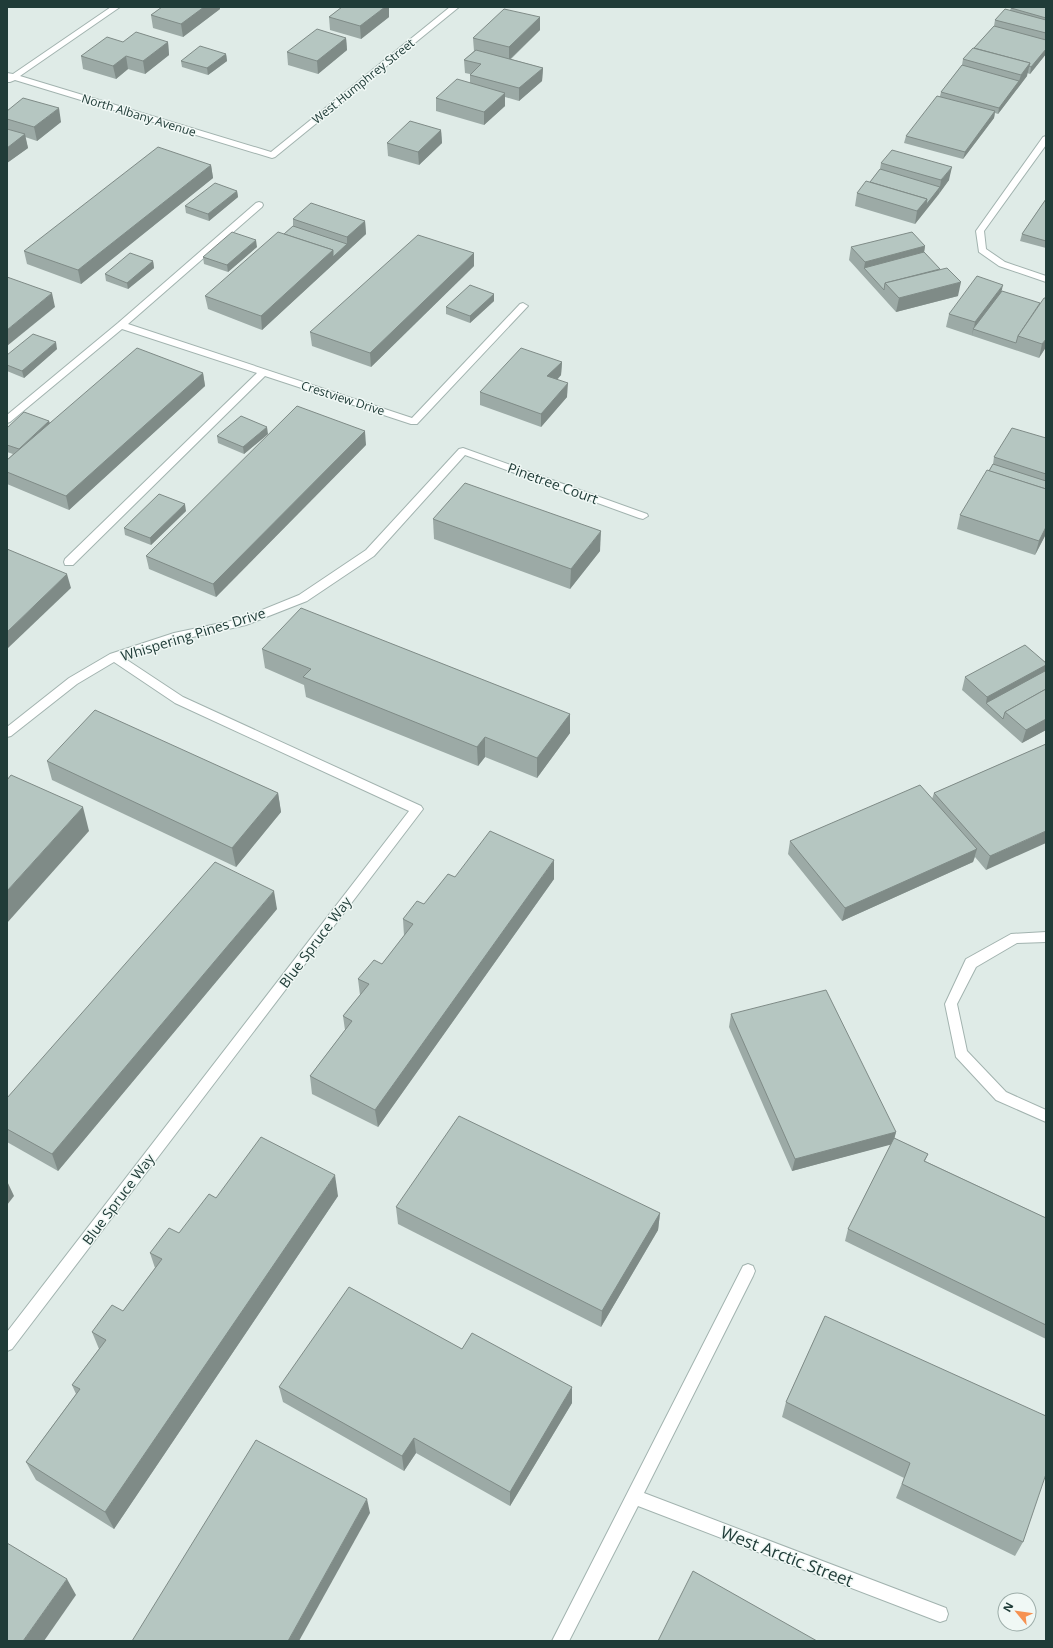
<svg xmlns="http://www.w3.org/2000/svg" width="1053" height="1648" font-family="'Open Sans',sans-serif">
<rect width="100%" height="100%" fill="#dfebe7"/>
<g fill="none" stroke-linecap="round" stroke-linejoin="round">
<!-- minor casing -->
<g stroke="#a2b3af" stroke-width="2">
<g id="minor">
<polygon points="111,7 120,7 20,76 271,152 450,7 459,7 275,157 272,158 15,80 10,82 7,82 7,73 13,74"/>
<polygon points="1046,136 1046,145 984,231 986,249 1005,262 1046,276 1046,282 999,266 979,252 976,231 1043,137"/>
<polygon points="259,202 262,203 263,205 262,207 128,324 412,418 520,304 523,303 528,306 417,424 411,424 265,376 73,565 65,565 64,562 65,559 257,373 122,329 10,422 7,423 7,415 118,323 256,203"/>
<polygon points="463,448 647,514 648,516 643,519 639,518 465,455 374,556 307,601 246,625 175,641 124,658 183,697 421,806 423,809 12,1349 7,1351 7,1332 409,811 175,703 114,662 77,684 11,736 7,737 7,727 69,678 110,654 174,633 240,619 299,595 366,550 459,449"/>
<polygon points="1046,932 1046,942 1017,943 976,967 957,1004 967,1051 1006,1092 1046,1110 1046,1122 996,1100 956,1057 945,1004 966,959 1011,934"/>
<polygon points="748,1264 753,1266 755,1271 753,1276 644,1493 946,1608 948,1614 946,1620 940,1622 638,1506 569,1641 552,1641 743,1266"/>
</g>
</g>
<!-- minor -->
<use href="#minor" fill="#fff" fill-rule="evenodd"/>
</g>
<!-- wall -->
<g fill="#9caaa6">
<polygon points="162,7 220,7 220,9 183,37 153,28 151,15"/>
<polygon points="342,7 389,7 389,17 361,39 330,30 329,17"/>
<polygon points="1046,7 1046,54 1030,74 1027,73 1027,76 998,114 995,113 994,118 963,159 904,143 906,136 940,96 941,92 962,65 963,59 974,48 994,26 995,20 1010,10 1011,8"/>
<polygon points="540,17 540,30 511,59 543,68 542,81 519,101 505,97 505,106 484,125 436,111 436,98 470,83 470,74 465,73 464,60 474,51 473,38"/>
<polygon points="346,38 347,50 318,74 288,65 287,52"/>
<polygon points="123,42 168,42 169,55 145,74 128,69 116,79 83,69 81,56"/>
<polygon points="226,54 227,61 208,75 182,67 181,61"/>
<polygon points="7,111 61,122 37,141 25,137 28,148 7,163"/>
<polygon points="441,130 442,143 419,165 388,156 387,143"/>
<polygon points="881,163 949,180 915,224 855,206 857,193 870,182 880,169"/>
<polygon points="211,165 213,178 81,284 27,264 24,251"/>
<polygon points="237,191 238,197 209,221 186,213 185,206"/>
<polygon points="1046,199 1046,248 1020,241 1022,234"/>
<polygon points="293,219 365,221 366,234 262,330 208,309 205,296 284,234 293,226"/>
<polygon points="925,246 924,252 958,296 896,312 849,260 851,247"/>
<polygon points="257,247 228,272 204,264 203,257"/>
<polygon points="153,261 154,268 128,289 106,281 105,274"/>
<polygon points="474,266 371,367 312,346 310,332"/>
<polygon points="1002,291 1046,347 1039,358 946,327 949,314"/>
<polygon points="494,294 494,301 470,323 446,314 446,307"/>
<polygon points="57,349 24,378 7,371 7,355"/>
<polygon points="562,362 561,375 557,380 567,397 541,427 480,405 480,392"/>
<polygon points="203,373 205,386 69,510 7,484 7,460 13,454 7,452 7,428 49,421 50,423"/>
<polygon points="268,434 244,454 218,443 217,436"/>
<polygon points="1046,438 1046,534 1035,555 957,529 960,515 993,464 994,457"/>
<polygon points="366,445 216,597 149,569 146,556"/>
<polygon points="186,511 151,545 125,535 124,528"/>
<polygon points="433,519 600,551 570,589 434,539"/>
<polygon points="262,649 570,714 570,733 537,778 485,757 478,766 306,697 304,685 265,668"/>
<polygon points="1046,663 1045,671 1046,671 1046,730 1022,743 962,690 965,677"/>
<polygon points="1046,744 986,870 975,857 973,862 842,921 788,854 790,841 932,799 934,793"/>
<polygon points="47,761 278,793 281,812 236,867 52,780"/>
<polygon points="455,877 554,879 378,1127 312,1094 310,1076 345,1030 343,1016 360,995 358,979 382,964 404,936 403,919 424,904"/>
<polygon points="277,909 58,1171 7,1142 7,1098"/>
<polygon points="731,1014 896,1132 894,1138 928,1154 925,1161 1046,1218 1046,1339 845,1241 848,1229 891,1144 792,1171 729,1027"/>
<polygon points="338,1196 114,1529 36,1480 26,1462 76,1394 72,1385 99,1349 92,1332 123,1311 155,1268 150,1253 179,1233 216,1198"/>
<polygon points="396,1207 660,1213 658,1230 601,1327 398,1224"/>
<polygon points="825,1316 1023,1542 1015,1556 896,1498 904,1478 782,1417 786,1402"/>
<polygon points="462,1349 572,1403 510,1506 416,1453 404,1471 283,1402 279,1387"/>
</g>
<!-- shaded-wall -->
<g fill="#7f8b87">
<polygon points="204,7 220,7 220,9 183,37 181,24"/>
<polygon points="385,7 389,7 389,17 361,39 360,26"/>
<polygon points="540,17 540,30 509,60 509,47"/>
<polygon points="346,38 347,50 318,74 317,61"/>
<polygon points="168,42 169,55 145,74 143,61"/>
<polygon points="1046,49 1046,54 1030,74 1031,67"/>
<polygon points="226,54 227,61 208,75 207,68"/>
<polygon points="126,56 128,69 116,79 113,66"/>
<polygon points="1030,63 1027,76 998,114 999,108 1019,81 1021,75"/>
<polygon points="543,68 542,81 519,101 519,88"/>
<polygon points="505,93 505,106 484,125 484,112"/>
<polygon points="59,108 61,122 37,141 34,127"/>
<polygon points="995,111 994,118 963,159 965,152"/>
<polygon points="441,130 442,143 419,165 418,152"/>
<polygon points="25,134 28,148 7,163 7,148"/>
<polygon points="211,165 213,178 81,284 78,270"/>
<polygon points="952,167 949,180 939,194 941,180"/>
<polygon points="940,187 939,194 915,224 917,211 927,199"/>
<polygon points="237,191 238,197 209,221 208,214"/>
<polygon points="365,221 366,234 262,330 261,316 333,250 347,244 347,237"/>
<polygon points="256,240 257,247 228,272 227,265"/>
<polygon points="925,246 923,259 864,268 865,262"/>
<polygon points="474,253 474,266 371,367 370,353"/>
<polygon points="153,261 154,268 128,289 127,283"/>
<polygon points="961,282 958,296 896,312 899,298"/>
<polygon points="1003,285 1000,298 973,329 972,336 975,322"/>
<polygon points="52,293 55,307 7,346 7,330"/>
<polygon points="494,294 494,301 470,323 470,316"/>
<polygon points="1046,339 1046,347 1039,358 1042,344"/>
<polygon points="56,342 57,349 24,378 22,371"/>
<polygon points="562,362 561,375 547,390 547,376"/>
<polygon points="203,373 205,386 69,510 66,496"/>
<polygon points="568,383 567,397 541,427 541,414"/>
<polygon points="49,421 51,428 19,450"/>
<polygon points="267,427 268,434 244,454 243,447"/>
<polygon points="365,431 366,445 216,597 213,584"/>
<polygon points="185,504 186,511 151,545 150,538"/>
<polygon points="1046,527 1046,534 1035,555 1039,541"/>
<polygon points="601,531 600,551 570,589 571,569"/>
<polygon points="67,574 71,588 7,649 7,632"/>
<polygon points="1046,665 1046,669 1043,678 986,703 987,697"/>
<polygon points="570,714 570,733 537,778 537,758"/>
<polygon points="1046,719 1046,730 1022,743 1026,730"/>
<polygon points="485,737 485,757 478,766 477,747"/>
<polygon points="278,793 281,812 236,867 232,848"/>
<polygon points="83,807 89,831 7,923 7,891"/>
<polygon points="1046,831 1046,843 986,870 990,856"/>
<polygon points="977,849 973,862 842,921 845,908"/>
<polygon points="554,860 554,879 378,1127 375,1110"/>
<polygon points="274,891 277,909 58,1171 52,1154"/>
<polygon points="896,1132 893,1144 792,1171 795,1159"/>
<polygon points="335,1175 338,1196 114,1529 105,1512"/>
<polygon points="7,1181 14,1196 7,1205"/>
<polygon points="660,1213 658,1230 601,1327 602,1311"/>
<polygon points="572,1387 572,1403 510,1506 510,1492"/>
<polygon points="414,1438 416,1453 404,1471 402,1456"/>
<polygon points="367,1499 370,1513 299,1641 288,1641"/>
<polygon points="67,1579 76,1595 44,1641 23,1641"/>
</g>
<!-- building -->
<g fill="#b5c6c1" stroke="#7f8b87">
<polygon points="162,7 204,7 181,24 151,15"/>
<polygon points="342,7 385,7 360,26 329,17"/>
<polygon points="1012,7 1046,7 1046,18 1011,8"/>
<polygon points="504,9 540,17 509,47 473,38"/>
<polygon points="1005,9 1046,20 1046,33 995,20"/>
<polygon points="994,26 1046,40 1046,49 1031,67 1029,66 1030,63 974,48"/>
<polygon points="317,29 346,38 317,61 287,52"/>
<polygon points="136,32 168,42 143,61 126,56 113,66 81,56 107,37 123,42"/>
<polygon points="200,46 226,54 207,68 181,61"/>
<polygon points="973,48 1030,63 1021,75 963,59"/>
<polygon points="476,50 543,68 519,88 470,75 481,64 464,60"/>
<polygon points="962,65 1019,81 999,108 941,92"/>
<polygon points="457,79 505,93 484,112 436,98"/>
<polygon points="937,96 995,111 965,152 906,136"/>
<polygon points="23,98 59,108 34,127 7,119 7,111"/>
<polygon points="410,121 441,130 418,152 387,143"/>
<polygon points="7,129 25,134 7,148"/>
<polygon points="158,147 211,165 78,270 24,251"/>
<polygon points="892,150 952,167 941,180 881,163"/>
<polygon points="880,169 940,187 926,205 927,199 870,182"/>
<polygon points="866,181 927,199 917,211 857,193"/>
<polygon points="215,183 237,191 208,214 185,206"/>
<polygon points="1046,199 1046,241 1022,234"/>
<polygon points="311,203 365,221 347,237 293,219"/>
<polygon points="293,226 347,244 333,257 333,250 284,234"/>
<polygon points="232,232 256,240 227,265 203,257"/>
<polygon points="278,232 333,250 261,316 205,296"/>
<polygon points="912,232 925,246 865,262 851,247"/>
<polygon points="418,235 474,253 370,353 310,332"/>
<polygon points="924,252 940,269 885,283 884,290 864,268"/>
<polygon points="130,253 153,261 127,283 105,274"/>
<polygon points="947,268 961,282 899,298 885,283"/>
<polygon points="977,276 1003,285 975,322 949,314"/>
<polygon points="7,277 52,293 7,330"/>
<polygon points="470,285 494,294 470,316 446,307"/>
<polygon points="1002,291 1040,303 1018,336 1016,343 973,329"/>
<polygon points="1044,298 1046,298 1046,339 1042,344 1018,336"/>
<polygon points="33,334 56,342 22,371 7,365 7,355"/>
<polygon points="137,348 203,373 66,496 7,472 7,460"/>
<polygon points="521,348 562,362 547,376 568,383 541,414 480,392"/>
<polygon points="297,406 365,431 213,584 146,556"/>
<polygon points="24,412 49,421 19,449 7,445 7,428"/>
<polygon points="241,416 267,427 243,447 217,436"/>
<polygon points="1012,428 1046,438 1046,474 994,457"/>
<polygon points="993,464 1046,481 1046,489 989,471"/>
<polygon points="987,470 1046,489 1046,527 1039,541 960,515"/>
<polygon points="465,483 601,531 571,569 433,519"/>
<polygon points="159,494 185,504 150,538 124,528"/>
<polygon points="7,549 67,574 7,632"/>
<polygon points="301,608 570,714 537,758 485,737 477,747 303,677 311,669 262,649"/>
<polygon points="1025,645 1046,663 1046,665 987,697 965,677"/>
<polygon points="1045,671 1046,671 1046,689 1005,712 1003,719 986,703"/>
<polygon points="1046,689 1046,719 1026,730 1005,712"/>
<polygon points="95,710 278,793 232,848 47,761"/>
<polygon points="1046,744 1046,831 990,856 934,793"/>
<polygon points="11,775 83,807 7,891 7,780"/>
<polygon points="920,785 977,849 845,908 790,841"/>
<polygon points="490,831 554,860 375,1110 310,1076 352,1021 343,1016 369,984 358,979 374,960 382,964 413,924 403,919 417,901 424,904 448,874 455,877"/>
<polygon points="215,862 274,891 52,1154 7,1129 7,1098"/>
<polygon points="826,990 896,1132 795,1159 731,1014"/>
<polygon points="459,1116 660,1213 602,1311 396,1207"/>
<polygon points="261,1137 335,1175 105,1512 26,1462 80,1389 72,1385 106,1340 92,1332 112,1305 123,1311 162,1259 150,1253 169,1228 179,1233 209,1194 216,1198"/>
<polygon points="894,1138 928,1154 924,1161 1046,1218 1046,1325 848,1229"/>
<polygon points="349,1287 462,1349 472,1333 572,1387 510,1492 414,1438 402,1456 279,1387"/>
<polygon points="825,1316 1046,1416 1046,1474 1023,1542 902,1484 910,1463 786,1402"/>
<polygon points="256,1440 367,1499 288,1641 132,1641"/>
<polygon points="7,1543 67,1579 23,1641 7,1641"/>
<polygon points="693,1571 817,1641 658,1641"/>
</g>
<g text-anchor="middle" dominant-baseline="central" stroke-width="3" stroke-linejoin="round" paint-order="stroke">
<!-- far-street labels -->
<g font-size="12" fill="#203c38" stroke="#f0f8f5">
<text transform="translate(363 81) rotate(-39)">West Humphrey Street</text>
<text transform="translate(139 115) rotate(17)">North Albany Avenue</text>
<text transform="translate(343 398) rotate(18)">Crestview Drive</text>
</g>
<!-- street labels -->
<g font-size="14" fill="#203c38" stroke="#f0f8f5">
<text transform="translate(553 483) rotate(20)">Pinetree Court</text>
<text transform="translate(193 634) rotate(-17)">Whispering Pines Drive</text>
<text transform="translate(315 942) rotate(-53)">Blue Spruce Way</text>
<text transform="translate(118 1199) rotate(-53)">Blue Spruce Way</text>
</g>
<!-- near-street labels -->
<g font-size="17" fill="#203c38" stroke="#f0f8f5">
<text transform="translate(787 1556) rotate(21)">West Arctic Street</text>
</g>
</g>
<!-- border -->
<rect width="1053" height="1648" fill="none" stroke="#203c38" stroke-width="16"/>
<!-- north arrow -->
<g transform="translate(1017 1612) rotate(299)"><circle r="19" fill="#f0f8f5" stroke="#9dada9"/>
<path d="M0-3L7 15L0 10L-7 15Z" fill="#f69252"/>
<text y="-6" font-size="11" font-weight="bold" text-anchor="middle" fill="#203c38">N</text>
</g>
</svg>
